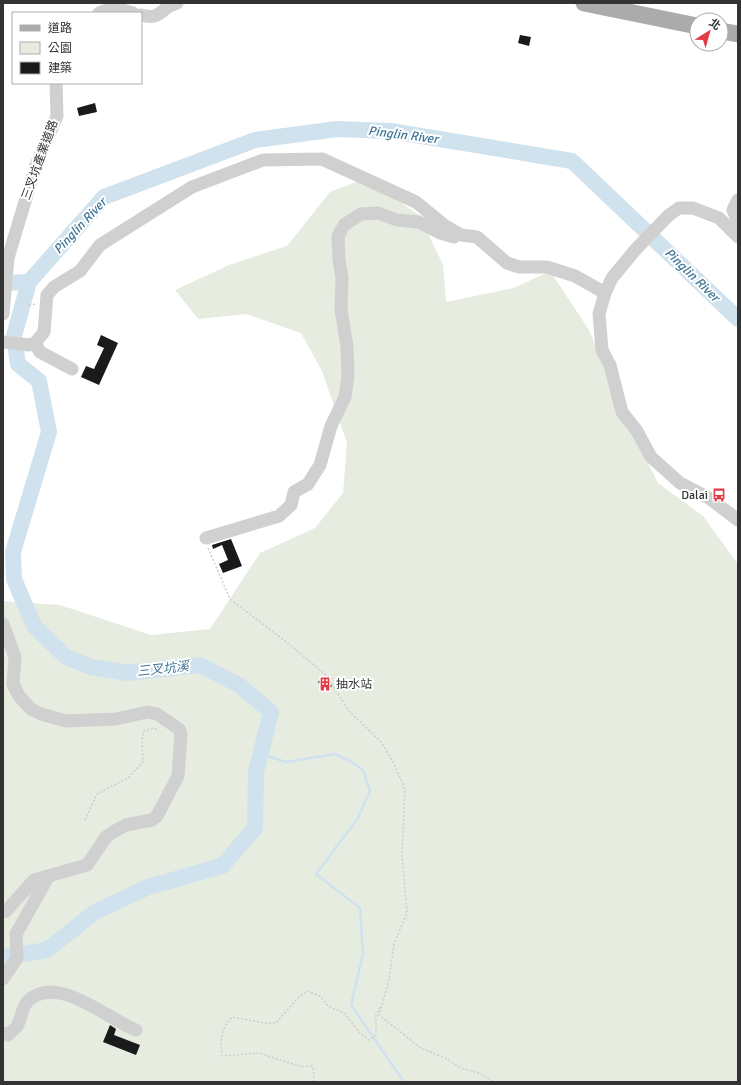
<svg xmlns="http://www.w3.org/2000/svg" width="741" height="1085" font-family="Signika,'Noto Sans TC',sans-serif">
<rect width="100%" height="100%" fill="#fff"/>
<!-- green -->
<polygon fill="#e6ecdf" points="366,178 420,216 443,265 446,302 514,288 550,271 589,330 625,418 658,483 703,516 738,564 738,1082 3,1082 3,601 60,605 151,635 210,629 260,553 315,528 343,493 347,443 322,371 301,333 246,314 198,319 175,290 229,265 287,246 330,192"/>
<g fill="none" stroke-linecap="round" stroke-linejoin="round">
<!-- stream -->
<polyline stroke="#cfe2ee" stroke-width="2.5" points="261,754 286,762 335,754 350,761 363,770 370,791 358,818 316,874 360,908 363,954 351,1005 404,1082"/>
<!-- river -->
<g stroke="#cfe2ee" stroke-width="16">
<polyline points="3,283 29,282"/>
<polyline points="24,954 47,950 95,912 148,887 222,866 255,828 256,772 271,712 239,685 200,665 127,673 91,667 66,657 34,626 14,579 13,552 49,432 39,381 18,364 14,336 29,282 104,197 255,140 337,129 391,131 572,161 738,319"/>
<polyline points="3,957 9,956"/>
</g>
</g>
<!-- building -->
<g fill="#1a1a1a">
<polygon points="520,35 531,37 529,46 518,43"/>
<polygon points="95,103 97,112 79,116 77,108"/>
<polygon points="101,335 118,343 99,385 81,377 86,366 94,369 104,348 97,345"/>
<polygon points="231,539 242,566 223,573 219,564 228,560 222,545 213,549 212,545"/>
<polygon points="323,677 332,686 327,691 318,682"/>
<polygon points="110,1025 116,1029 114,1035 140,1045 136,1055 103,1042"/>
</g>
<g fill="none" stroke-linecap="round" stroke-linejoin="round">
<!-- path -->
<g stroke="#cdcdcd" stroke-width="1.5" stroke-dasharray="2 2" stroke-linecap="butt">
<polyline points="29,305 36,304"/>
<polyline points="208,548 230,599 289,644 328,677 348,710 382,743 394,764 405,789 402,855 407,913 394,944 389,980 379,1015 421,1048 445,1058 461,1068 479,1073 494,1082"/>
<polyline points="85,820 97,794 128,778 143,762 142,741 144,731 153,728 159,730"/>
<path d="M313 1082 314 1075 312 1066 302 1067 259 1053 222 1056C220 1040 221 1029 232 1017L264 1023H276L297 999 307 991 320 996 328 1006 344 1013 360 1033 369 1040 376 1035V1015L380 1007"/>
</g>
<!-- minor -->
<g stroke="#d0d0d0" stroke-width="13">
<path d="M99 13C111 7 121 9 133 13"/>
<path d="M141 15C162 21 159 8 177 3"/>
<polyline points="738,200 733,210 738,222"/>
<polyline points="738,237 719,218 693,208 679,208 669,215 636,249 612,278 605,293 599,314 602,350 610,365 622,412 637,431 651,457 680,483 709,498 738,520"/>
<polyline points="3,314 8,258 36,165 57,116 56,83"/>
<polyline points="3,342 29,345 35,343 44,332 47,295 54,287 80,271 100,245 192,187 263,160 322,159 416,202 444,225 461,235 477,237 507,263 519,267 547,267 575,276 605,293"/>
<polyline points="35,343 40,352 72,369"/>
<polyline points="206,538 279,516 291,505 294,492 308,484 320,465 331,426 345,397 348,376 347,347 341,309 342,278 339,260 338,236 344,225 361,214 378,213 397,220 419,222 440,233 454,237"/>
<polyline points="3,624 15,657 13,684 19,696 31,709 41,714 66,721 116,719 147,712 157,714 179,729 181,734 178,776 157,816 152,820 126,825 113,832 106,837 87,865 34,880 6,911 3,912"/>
<polyline points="3,979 17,958 16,934 48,877"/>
<path d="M3 1033 8 1035C11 1032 15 1029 17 1026 22 1018 21 1008 28 1001 57 973 107 1019 136 1030"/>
</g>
<!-- major -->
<g stroke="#ababab" stroke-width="17">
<polyline points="584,3 697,26"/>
<polyline points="721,31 738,34"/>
</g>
</g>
<!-- icons -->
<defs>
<g id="bus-bare" transform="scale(1.08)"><path d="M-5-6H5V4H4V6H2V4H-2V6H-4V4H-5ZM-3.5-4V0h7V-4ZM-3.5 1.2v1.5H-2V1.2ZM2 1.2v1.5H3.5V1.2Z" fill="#e63946" stroke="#fff" stroke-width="2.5" paint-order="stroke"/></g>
<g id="building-bare" transform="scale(1.08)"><path d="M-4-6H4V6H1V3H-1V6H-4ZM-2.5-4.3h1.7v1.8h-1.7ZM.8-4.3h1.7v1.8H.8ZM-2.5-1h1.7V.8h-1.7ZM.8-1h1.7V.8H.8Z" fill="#e63946" stroke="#fff" stroke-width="2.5" paint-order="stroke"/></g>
</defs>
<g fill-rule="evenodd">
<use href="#bus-bare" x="719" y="495"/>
<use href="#building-bare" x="325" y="684"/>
</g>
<g text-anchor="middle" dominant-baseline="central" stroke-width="4" stroke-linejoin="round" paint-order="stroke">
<!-- street labels -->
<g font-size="12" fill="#333" stroke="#fff">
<text transform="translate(40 160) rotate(-70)">三叉坑產業道路</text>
</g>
<!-- poi labels -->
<g font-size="12" fill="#333" stroke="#fff" text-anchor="end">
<text x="708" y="495">Dalai</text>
<text x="336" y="684" text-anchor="start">抽水站</text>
</g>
<!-- water labels -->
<g font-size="13" font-style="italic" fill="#3f7597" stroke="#fff">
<text transform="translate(403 135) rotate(7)">Pinglin River</text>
<text transform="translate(80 226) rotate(-47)">Pinglin River</text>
<text transform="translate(692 275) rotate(44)">Pinglin River</text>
<text transform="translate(163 669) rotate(-6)">三叉坑溪</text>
</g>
</g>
<!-- border -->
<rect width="741" height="1085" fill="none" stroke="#333333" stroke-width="8"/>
<!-- legend -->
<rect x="12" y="12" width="130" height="72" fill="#ffffff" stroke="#adadad"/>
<rect x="20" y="25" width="20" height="6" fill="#ababab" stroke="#adadad"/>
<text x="48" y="32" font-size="12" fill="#333333">道路</text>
<rect x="20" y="42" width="20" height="12" fill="#e6ecdf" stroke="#adadad"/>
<text x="48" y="52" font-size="12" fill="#333333">公園</text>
<rect x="20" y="62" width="20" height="12" fill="#1a1a1a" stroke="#adadad"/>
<text x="48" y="72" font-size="12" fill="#333333">建築</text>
<!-- north arrow -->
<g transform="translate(709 32) rotate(37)"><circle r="19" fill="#ffffff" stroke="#adadad"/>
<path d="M0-3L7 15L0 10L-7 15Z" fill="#e63946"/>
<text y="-6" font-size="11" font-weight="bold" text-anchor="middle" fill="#333333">北</text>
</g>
</svg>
